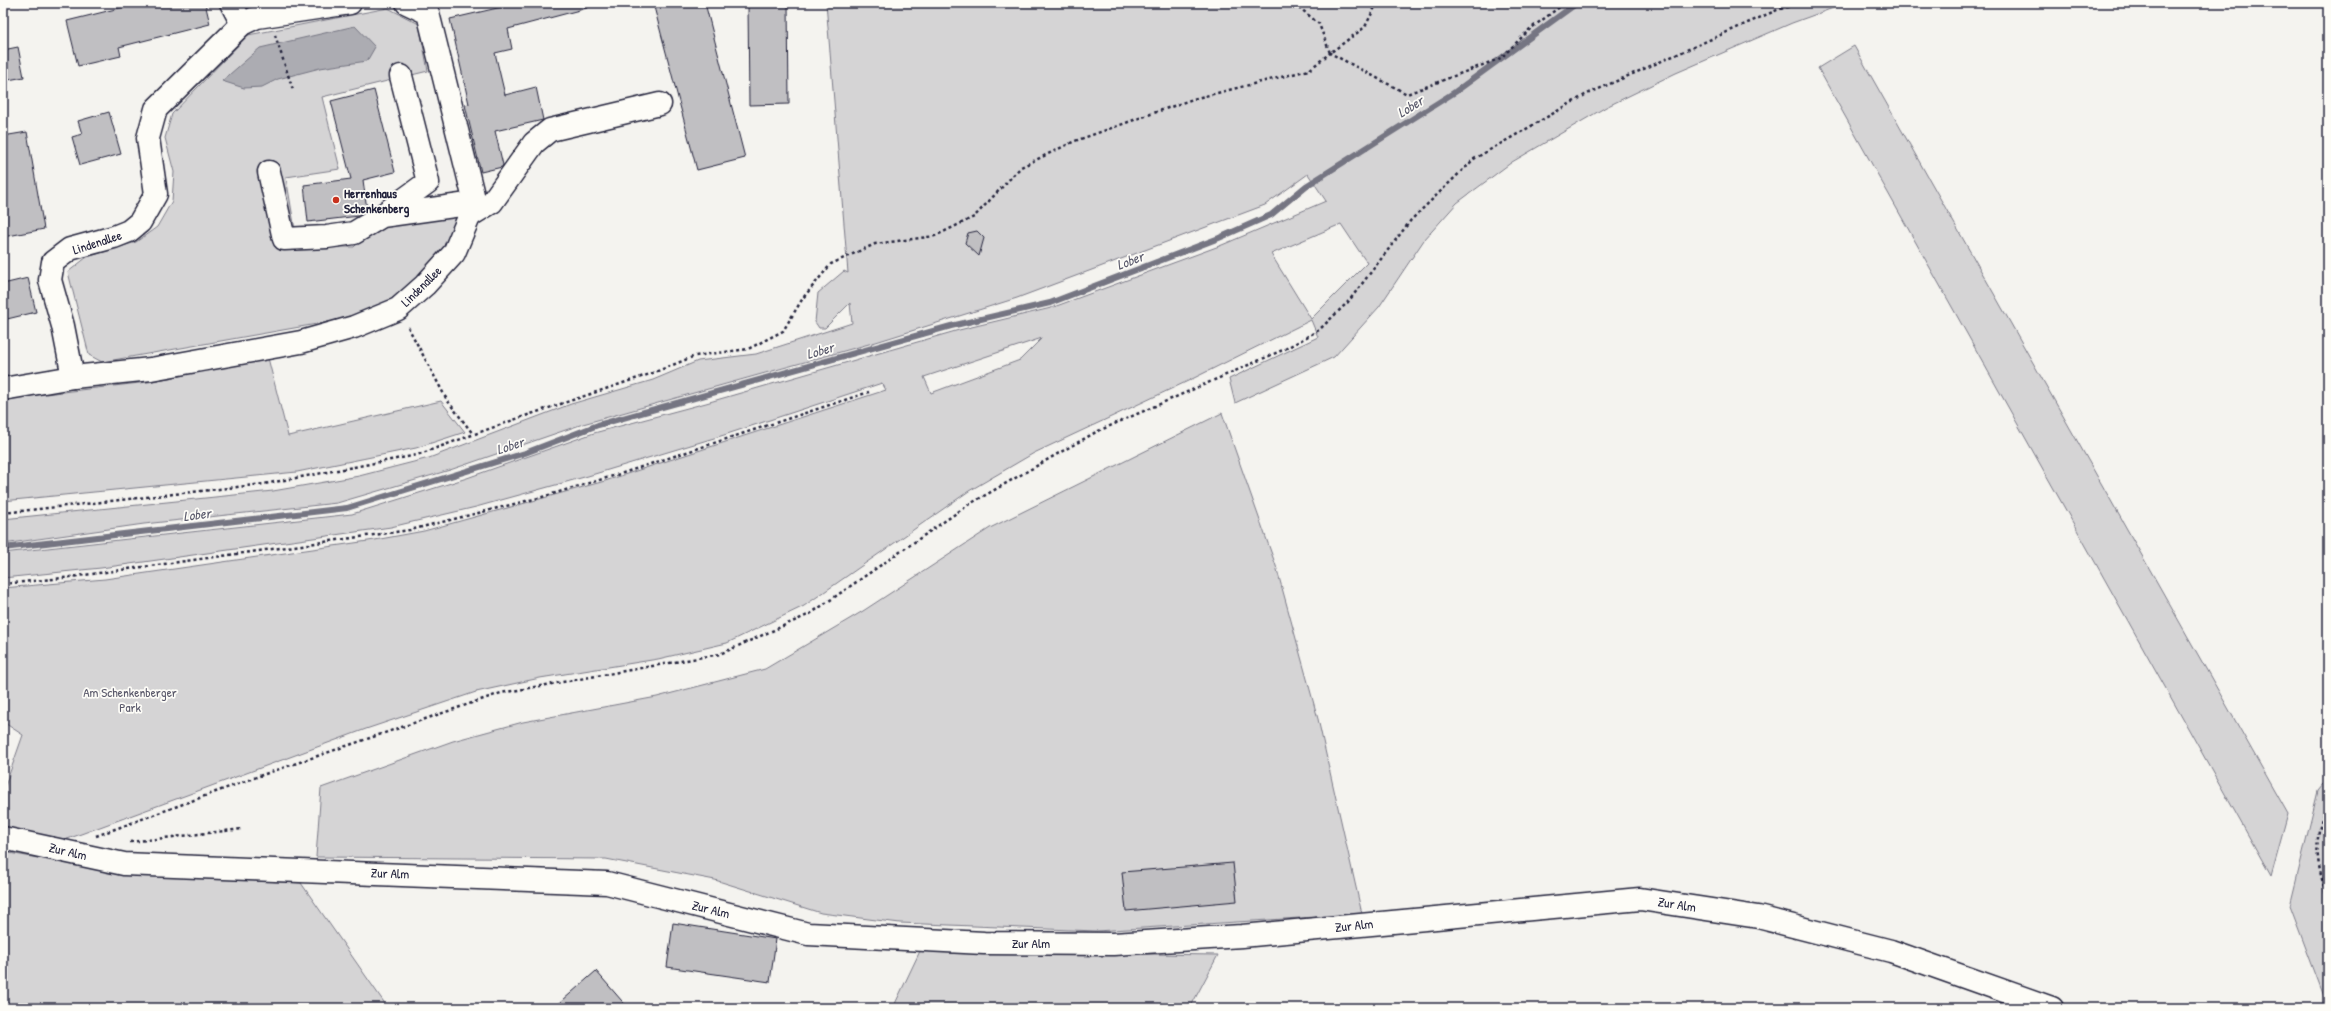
<svg xmlns="http://www.w3.org/2000/svg" width="2331" height="1011" font-family="'Patrick Hand',sans-serif">
<rect width="100%" height="100%" fill="#f4f3ef"/>
<filter id="ink" filterUnits="userSpaceOnUse"><feTurbulence type="fractalNoise" baseFrequency=".025" numOctaves="2"/><feDisplacementMap in="SourceGraphic" scale="8" xChannelSelector="R" yChannelSelector="G"/><feConvolveMatrix kernelMatrix="1 2 1 2 8 2 1 2 1" color-interpolation-filters="sRGB"/></filter>
<g filter="url(#ink)">
<!-- green -->
<g fill="#d5d4d5" stroke="#7c7b88" fill-rule="evenodd">
<path d="M826 3H1847L1792 23 1676 73 1606 107 1512 162 1457 203 1424 240 1379 307 1334 357 1235 403 1229 379 1318 337 1311 320 1188 381 1034 453 969 491 804 606 727 643 658 659 540 678 476 692 366 729 62 841 3 828V792L23 735 3 722V588L105 579 375 540 424 531 605 481 886 390 882 383 724 435 588 476 476 507 391 527 101 568 3 578V553L352 514 467 478 594 433 706 403 959 330 1051 308 1222 245 1326 201 1308 174 1265 205 1017 298 876 342 583 424 450 470 337 503 144 524 3 544V519L273 491 359 476 429 458 571 404 653 380 698 361 756 354 852 323 850 303 825 328H819L815 322 818 293 844 271 848 273ZM1341 224 1367 263 1311 319 1271 254ZM1042 338 1020 360 931 393 924 377Z"/>
<polygon points="388,8 419,24 428,71 322,97 340,169 286,177 298,247 354,247 370,231 385,224 462,212 447,248 418,278 390,300 345,319 102,362 89,355 68,272 87,257 136,242 157,227 172,201 174,172 165,138 172,114 248,35"/>
<polygon points="1854,46 2288,814 2271,876 1818,68"/>
<polygon points="268,358 288,436 441,401 465,432 416,448 297,472 3,501 3,399 148,382"/>
<polygon points="1222,413 1276,566 1318,719 1362,914 1096,931 900,923 821,913 715,880 606,859 316,857 321,788 453,741 523,722 657,697 765,669 863,611 990,528"/>
<polygon points="2328,779 2328,1007 2290,906 2318,791"/>
<polygon points="3,852 131,874 301,883 388,1008 3,1008"/>
<polygon points="920,951 1218,955 1190,1008 893,1008"/>
</g>
<!-- water -->
<polygon fill="#acacb2" stroke="#757582" points="355,26 375,47 367,61 320,68 278,79 262,87 244,88 222,81 260,48"/>
<g fill="none" stroke-linecap="round" stroke-linejoin="round">
<!-- stream -->
<polyline stroke="#757582" stroke-width="6" points="3,548 347,508 525,453 598,425 951,326 1050,303 1219,238 1271,215 1306,186 1455,92 1577,3"/>
</g>
<!-- building -->
<g fill="#c0bfc2" stroke="#22223b">
<polygon points="140,3 205,3 210,24 119,47 121,56 78,66 67,21"/>
<polygon points="519,3 586,3 587,8 508,29 512,49 495,53 505,95 536,87 543,120 495,131 503,165 502,167 481,172 465,105 469,104 450,19"/>
<polygon points="653,3 705,3 745,158 697,170"/>
<polygon points="748,3 788,3 789,104 749,105"/>
<polygon points="18,47 24,77 3,81 3,50"/>
<polygon points="374,90 395,172 363,180 367,210 359,216 308,222 304,185 351,179 331,101"/>
<polygon points="109,112 121,154 80,165 72,137 82,134 78,121"/>
<polygon points="27,132 44,229 3,237 3,136"/>
<polygon points="977,231 984,238 979,256 965,243 968,233"/>
<polygon points="28,278 36,312 3,320 3,284"/>
<polygon points="1233,863 1237,901 1126,911 1122,872"/>
<polygon points="673,923 776,939 770,982 667,967"/>
<polygon points="596,971 628,1008 554,1008"/>
</g>
<g fill="none" stroke-linecap="round" stroke-linejoin="round">
<!-- minor casing -->
<g stroke="#22223b" stroke-width="25">
<g id="minor">
<polyline points="231,3 242,24"/>
<polyline points="269,172 284,239 327,237 354,233 382,216 475,203"/>
<polyline points="384,214 428,182 401,76"/>
<polyline points="469,216 492,202 534,143 550,130 660,104"/>
<polyline points="73,377 63,326 50,280 53,262 70,249 114,237 129,231 140,222 156,194 148,138 156,109 242,24 257,17 350,3"/>
<polyline points="3,389 73,377 151,369 301,342 354,327 398,309 425,285 454,253 475,203 428,13 407,3"/>
<polyline points="3,838 124,864 607,883 808,934 984,943 1113,944 1242,936 1640,899 1758,917 1891,951 2052,1008"/>
</g>
</g>
<!-- path -->
<g stroke="#22223b" stroke-width="2.5" stroke-dasharray="3 3" stroke-linecap="butt">
<polyline points="1294,3 1319,24 1330,53 1365,27 1377,3"/>
<polyline points="275,35 293,90"/>
<polyline points="408,327 447,400 473,434"/>
<polyline points="3,513 264,484 417,455 519,418 650,374 695,356 748,349 783,331 803,298 831,264 875,244 935,236 974,217 1021,167 1075,141 1193,99 1309,70 1330,53 1407,94 1501,58 1530,29 1565,3"/>
<polyline points="3,584 63,578 410,530 542,497 623,473 869,392"/>
<path d="M2328 802C2312 839 2316 863 2328 899"/>
<polyline points="96,836 262,775 501,693 720,654 810,614 968,505 1096,432 1285,349 1319,330 1348,302 1411,220 1474,159 1585,95 1777,10 1801,3"/>
<polyline points="130,842 242,829"/>
</g>
<!-- minor -->
<use href="#minor" stroke="#fdfcf7" stroke-width="22"/>
</g>
</g>
<!-- markers -->
<circle fill="#c8321e" stroke="#fdfcf7" stroke-width="1.5" cx="336" cy="200" r="4"/>
<g text-anchor="middle" dominant-baseline="central" stroke-width="3.5" stroke-linejoin="round" paint-order="stroke">
<!-- poi labels -->
<g font-size="13" font-weight="bold" fill="#22223b" stroke="#fdfcf7" text-anchor="start">
<text x="344" y="193">Herrenhaus<tspan x="344" dy="15">Schenkenberg</tspan></text>
</g>
<!-- street labels -->
<g font-size="13" fill="#22223b" stroke="#fdfcf7">
<text transform="translate(97 242) rotate(-18)">Lindenallee</text>
<text transform="translate(421 286) rotate(-45)">Lindenallee</text>
<text transform="translate(68 851) rotate(13)">Zur Alm</text>
<text transform="translate(390 873) rotate(2)">Zur Alm</text>
<text transform="translate(1677 904) rotate(9)">Zur Alm</text>
<text transform="translate(711 909) rotate(14)">Zur Alm</text>
<text transform="translate(1354 925) rotate(-6)">Zur Alm</text>
<text x="1031" y="943">Zur Alm</text>
</g>
<!-- park labels -->
<g font-size="13" fill="#585769" stroke="#fdfcf7">
<text x="130" y="692">Am Schenkenberger<tspan x="130" dy="15">Park</tspan></text>
</g>
<!-- water labels -->
<g font-size="14" font-style="italic" fill="#59596b" stroke="#fdfcf7">
<text transform="translate(1410 106) rotate(-32)">Lober</text>
<text transform="translate(1130 260) rotate(-21)">Lober</text>
<text transform="translate(820 350) rotate(-16)">Lober</text>
<text transform="translate(510 445) rotate(-18)">Lober</text>
<text transform="translate(197 514) rotate(-7)">Lober</text>
</g>
</g>
<!-- margin -->
<rect width="2331" height="1011" fill="none" stroke="#fdfcf7" stroke-width="16"/>
<rect x="8" y="8" width="2315" height="995" fill="none" stroke="#22223b" stroke-width="1.5" filter="url(#ink)"/>
</svg>
